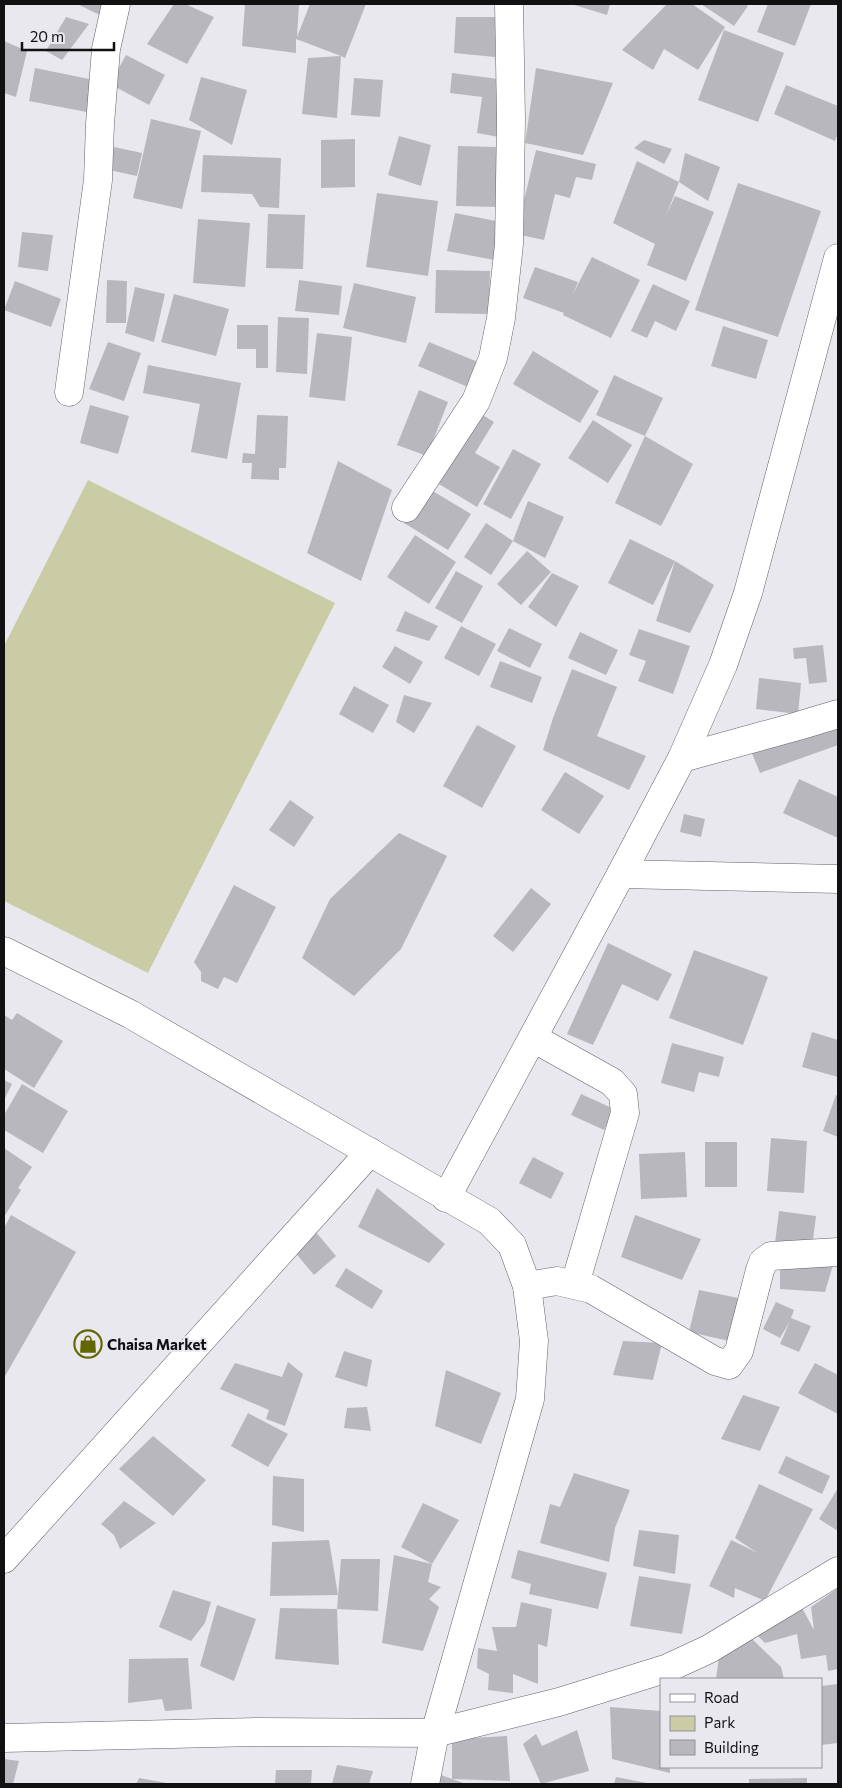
<svg xmlns="http://www.w3.org/2000/svg" width="842" height="1788" font-family="Commissioner,sans-serif">
<rect width="100%" height="100%" fill="#e9e8ef"/>
<!-- green -->
<polygon fill="#c9cca5" points="88,480 335,603 148,973 4,901 4,646"/>
<!-- building -->
<g fill="#b9b7be">
<polygon points="77,4 108,4 102,16"/>
<polygon points="174,4 185,4 214,17 187,64 147,44"/>
<polygon points="245,4 299,4 297,37 310,4 366,4 345,58 341,56 337,118 302,114 308,58 341,56 296,39 296,53 242,46"/>
<polygon points="571,4 610,4 607,15"/>
<polygon points="667,4 692,4 725,27 698,70 664,49 653,70 622,50"/>
<polygon points="701,4 744,4 748,6 734,26"/>
<polygon points="768,4 811,4 795,46 757,32"/>
<polygon points="66,17 89,24 62,60 46,51"/>
<polygon points="456,17 498,17 495,57 454,53"/>
<polygon points="724,30 784,53 758,122 698,100"/>
<polygon points="4,41 27,51 16,97 4,93"/>
<polygon points="126,55 165,75 149,105 110,84"/>
<polygon points="35,68 99,81 92,113 29,101"/>
<polygon points="536,68 613,83 583,155 525,143"/>
<polygon points="452,73 506,80 499,137 477,133 482,97 450,93"/>
<polygon points="201,77 247,90 232,145 189,120"/>
<polygon points="354,78 383,80 380,117 351,115"/>
<polygon points="786,85 838,106 838,133 835,141 774,114"/>
<polygon points="151,119 201,131 182,209 133,198"/>
<polygon points="399,136 431,145 421,186 388,175"/>
<polygon points="355,139 355,187 321,188 321,140"/>
<polygon points="644,140 672,149 664,164 634,148"/>
<polygon points="458,146 498,147 498,207 456,206"/>
<polygon points="114,147 142,153 137,176 109,170"/>
<polygon points="536,150 596,164 592,180 576,177 570,198 555,194 544,240 516,234"/>
<polygon points="685,153 720,167 708,201 679,182"/>
<polygon points="203,155 281,158 279,208 260,207 252,194 201,192"/>
<polygon points="637,161 679,182 666,216 675,196 714,212 686,281 647,265 655,244 613,223"/>
<polygon points="738,183 821,211 778,337 695,310"/>
<polygon points="377,193 438,201 428,276 366,267"/>
<polygon points="455,213 501,222 494,260 447,251"/>
<polygon points="268,214 305,215 303,269 266,268"/>
<polygon points="198,219 250,223 245,287 193,283"/>
<polygon points="22,232 53,235 48,271 18,267"/>
<polygon points="592,257 640,280 611,338 563,315 564,313 523,298 535,267 578,282 573,294"/>
<polygon points="436,270 490,271 489,314 435,313"/>
<polygon points="107,280 127,281 126,323 106,323"/>
<polygon points="299,280 342,286 339,315 295,311"/>
<polygon points="15,281 61,299 51,327 4,310"/>
<polygon points="354,283 416,297 406,343 343,328"/>
<polygon points="653,284 690,301 676,331 655,321 647,338 631,331"/>
<polygon points="135,287 165,294 154,342 125,333"/>
<polygon points="174,294 229,309 216,356 161,342"/>
<polygon points="278,317 309,318 307,374 276,372"/>
<polygon points="237,325 268,325 268,368 256,368 256,349 237,349"/>
<polygon points="723,326 768,340 756,379 711,366"/>
<polygon points="317,333 352,337 345,401 309,397"/>
<polygon points="108,342 141,353 124,401 89,389"/>
<polygon points="429,342 478,362 468,387 418,366"/>
<polygon points="533,351 599,391 580,423 513,384"/>
<polygon points="148,365 241,383 227,459 191,452 200,404 143,393"/>
<polygon points="614,375 663,398 645,436 596,415"/>
<polygon points="419,390 448,402 427,456 397,445"/>
<polygon points="90,405 129,416 118,454 80,443"/>
<polygon points="476,411 494,422 475,453 500,467 477,507 434,481"/>
<polygon points="257,415 288,416 286,468 279,468 279,480 251,479 252,463 242,463 243,453 255,454"/>
<polygon points="593,420 632,445 608,483 568,458"/>
<polygon points="645,436 693,464 661,526 615,503"/>
<polygon points="513,449 541,464 511,519 483,504"/>
<polygon points="338,461 392,490 361,581 307,553"/>
<polygon points="426,487 471,514 448,550 404,523"/>
<polygon points="528,501 564,517 545,558 513,541"/>
<polygon points="486,523 513,541 491,575 464,557"/>
<polygon points="415,535 456,562 429,604 387,577"/>
<polygon points="630,539 675,561 714,585 690,633 656,621 675,561 653,605 608,583"/>
<polygon points="527,551 551,572 521,605 497,584"/>
<polygon points="456,571 483,586 462,623 435,608"/>
<polygon points="552,573 579,586 556,627 528,607"/>
<polygon points="405,611 438,626 429,641 396,631"/>
<polygon points="461,626 496,644 479,676 444,658"/>
<polygon points="509,628 542,644 530,668 497,651"/>
<polygon points="639,629 690,646 673,694 638,681 646,661 629,655"/>
<polygon points="580,632 618,650 606,675 568,658"/>
<polygon points="823,645 827,682 809,684 806,658 794,659 793,648"/>
<polygon points="395,646 423,662 410,684 382,667"/>
<polygon points="500,661 542,677 532,703 490,687"/>
<polygon points="572,669 617,687 597,736 646,756 629,790 543,750 553,718"/>
<polygon points="759,678 801,683 798,714 756,709"/>
<polygon points="354,686 389,705 373,733 339,714"/>
<polygon points="404,695 432,703 414,733 396,722"/>
<polygon points="838,719 838,745 760,773 751,751"/>
<polygon points="477,725 516,746 482,808 443,786"/>
<polygon points="565,772 604,796 579,834 541,810"/>
<polygon points="799,779 838,797 838,838 783,813"/>
<polygon points="290,800 314,817 294,847 269,830"/>
<polygon points="684,814 705,819 701,837 680,832"/>
<polygon points="399,833 447,856 401,949 354,996 302,958 330,899"/>
<polygon points="234,885 276,907 237,983 224,977 218,989 201,981 201,972 194,962"/>
<polygon points="531,888 551,904 513,952 493,936"/>
<polygon points="608,943 672,974 658,1001 622,984 593,1045 567,1034"/>
<polygon points="694,950 768,977 743,1045 669,1018"/>
<polygon points="17,1013 63,1041 34,1088 4,1069 4,1015 12,1020"/>
<polygon points="812,1032 838,1040 838,1077 802,1067"/>
<polygon points="672,1043 724,1057 719,1077 699,1072 694,1092 661,1083"/>
<polygon points="4,1080 12,1084 4,1100"/>
<polygon points="22,1084 68,1111 43,1153 4,1130 4,1115"/>
<polygon points="581,1094 614,1109 604,1130 571,1115"/>
<polygon points="836,1095 838,1096 838,1137 823,1131"/>
<polygon points="771,1138 807,1141 804,1193 767,1191"/>
<rect x="705" y="1142" width="32" height="45"/>
<polygon points="4,1148 32,1167 18,1188 21,1190 4,1217"/>
<polygon points="685,1152 687,1197 641,1199 639,1154"/>
<polygon points="533,1157 564,1173 551,1199 519,1183"/>
<polygon points="377,1188 445,1244 429,1263 358,1227"/>
<polygon points="779,1211 816,1216 812,1248 775,1243"/>
<polygon points="11,1215 76,1252 4,1378 4,1228"/>
<polygon points="635,1215 701,1239 682,1280 621,1257"/>
<polygon points="315,1231 336,1256 314,1275 293,1250"/>
<polygon points="780,1259 833,1265 825,1292 780,1289"/>
<polygon points="346,1268 383,1291 372,1309 335,1286"/>
<polygon points="699,1290 748,1300 738,1343 689,1332"/>
<polygon points="776,1302 794,1310 791,1318 811,1326 799,1352 780,1344 790,1321 780,1338 763,1329"/>
<polygon points="623,1341 662,1343 653,1380 613,1375"/>
<polygon points="344,1351 372,1360 367,1387 335,1377"/>
<polygon points="288,1362 303,1374 285,1426 266,1419 269,1410 220,1389 235,1363 282,1377"/>
<polygon points="815,1363 838,1375 838,1414 798,1393"/>
<polygon points="446,1370 501,1393 481,1444 435,1426"/>
<polygon points="743,1395 780,1407 760,1451 721,1439"/>
<polygon points="367,1407 371,1431 344,1428 347,1408"/>
<polygon points="248,1413 288,1434 268,1467 231,1446"/>
<polygon points="153,1436 206,1480 173,1516 119,1469"/>
<polygon points="786,1456 830,1476 822,1494 778,1473"/>
<polygon points="574,1473 630,1490 615,1528 609,1562 540,1543 550,1504 560,1507"/>
<polygon points="273,1476 304,1479 304,1532 272,1525"/>
<polygon points="759,1484 813,1509 765,1601 735,1588 734,1598 709,1586 731,1540 756,1552 735,1538"/>
<polygon points="838,1488 838,1531 819,1519"/>
<polygon points="124,1501 156,1523 120,1549 114,1535 101,1524"/>
<polygon points="423,1503 459,1520 432,1564 401,1547"/>
<polygon points="639,1530 679,1535 675,1574 633,1566"/>
<polygon points="329,1540 338,1595 270,1596 272,1542"/>
<polygon points="518,1550 607,1573 598,1609 529,1594 531,1584 511,1578"/>
<polygon points="394,1555 432,1564 428,1582 441,1587 429,1599 439,1607 423,1651 382,1643"/>
<polygon points="341,1559 380,1559 378,1611 337,1609"/>
<polygon points="639,1576 691,1584 682,1634 630,1626"/>
<polygon points="838,1588 838,1669 828,1671 826,1655 801,1659 797,1634 765,1643 752,1630 801,1606 814,1630 811,1607"/>
<polygon points="173,1590 211,1602 205,1623 191,1641 159,1627"/>
<polygon points="521,1602 552,1609 547,1647 538,1644 538,1684 513,1674 513,1693 488,1690 489,1674 477,1668 478,1648 497,1651 492,1627 516,1627"/>
<polygon points="217,1605 256,1619 234,1681 200,1666"/>
<polygon points="280,1608 337,1609 339,1665 275,1659"/>
<polygon points="750,1637 781,1667 784,1679 716,1679 719,1656"/>
<polygon points="188,1658 192,1709 165,1711 162,1699 128,1703 129,1659"/>
<polygon points="838,1684 838,1743 821,1745 821,1686"/>
<polygon points="610,1707 661,1711 661,1767 670,1767 670,1773 612,1759"/>
<polygon points="577,1730 589,1771 541,1784 523,1744 536,1734 542,1746"/>
<polygon points="507,1736 510,1781 452,1779 452,1739"/>
<polygon points="4,1759 19,1761 13,1784 4,1784"/>
<polygon points="337,1765 373,1771 369,1784 332,1784"/>
<polygon points="276,1770 312,1770 311,1784 275,1784"/>
<polygon points="441,1775 466,1784 439,1784"/>
<polygon points="616,1777 647,1783 647,1784 614,1784"/>
<polygon points="139,1778 167,1783 167,1784 136,1784"/>
<polygon points="807,1778 807,1784 749,1784 749,1779"/>
</g>
<g fill="none" stroke-linecap="round" stroke-linejoin="round">
<!-- minor casing -->
<g stroke="#636268" stroke-width="29">
<g id="minor">
<polyline points="69,392 98,180 100,124 106,49 116,4"/>
<polyline points="406,508 476,401 493,358 501,318 509,244 511,119 509,4"/>
<polyline points="682,758 798,726 838,714"/>
<polyline points="621,874 838,879"/>
<polyline points="4,951 130,1014 489,1221 512,1245 527,1286 534,1341 530,1399 435,1733 425,1784"/>
<polyline points="533,1038 612,1082 623,1094 625,1113 575,1284"/>
<polyline points="446,1198 621,874 682,758 723,665 748,593 838,258"/>
<polyline points="527,1286 557,1281 591,1289 715,1361 729,1365 739,1351 760,1270 763,1262 771,1256 838,1252"/>
<polyline points="4,1559 370,1152"/>
<polyline points="4,1738 259,1732 435,1733 559,1702 668,1668 709,1649 838,1571"/>
</g>
</g>
<!-- minor -->
<use href="#minor" stroke="#fff" stroke-width="28"/>
</g>
<!-- icons -->
<defs>
<g id="shop-ring" transform="scale(1.4375)"><circle r="9.5" fill="#e9e8ef" stroke="#646601" stroke-width="1.5"/><path d="M-5-2.5h2.3a2.7 3.5 0 0 1 5.4 0H5L5.5 6h-11ZM-1.5-2.5h3a1.5 2.3 0 0 0-3 0Z" fill="#646601"/></g>
</defs>
<g fill-rule="evenodd">
<use href="#shop-ring" x="88" y="1344"/>
</g>
<g text-anchor="middle" dominant-baseline="central" stroke-width="4" stroke-linejoin="round" paint-order="stroke">
<!-- poi labels -->
<g font-size="15" font-weight="bold" fill="#111113" stroke="#e9e8ef" text-anchor="start">
<text x="107" y="1344">Chaisa Market</text>
</g>
</g>
<!-- border -->
<rect width="842" height="1788" fill="none" stroke="#111113" stroke-width="10"/>
<!-- legend -->
<rect x="660" y="1678" width="162" height="90" fill="#e9e8ef" stroke="#939297"/>
<rect x="670" y="1694" width="25" height="8" fill="#ffffff" stroke="#939297"/>
<text x="704" y="1703" font-size="15" fill="#111113">Road</text>
<rect x="670" y="1716" width="25" height="15" fill="#c9cca5" stroke="#939297"/>
<text x="704" y="1728" font-size="15" fill="#111113">Park</text>
<rect x="670" y="1740" width="25" height="15" fill="#b9b7be" stroke="#939297"/>
<text x="704" y="1753" font-size="15" fill="#111113">Building</text>
<!-- scale -->
<path d="M22 42v8h92v-8" fill="none" stroke="#111113" stroke-width="2.5"/>
<text x="30" y="42" font-size="15" fill="#111113" stroke="#e9e8ef" stroke-width="4" paint-order="stroke">20 m</text>
</svg>
